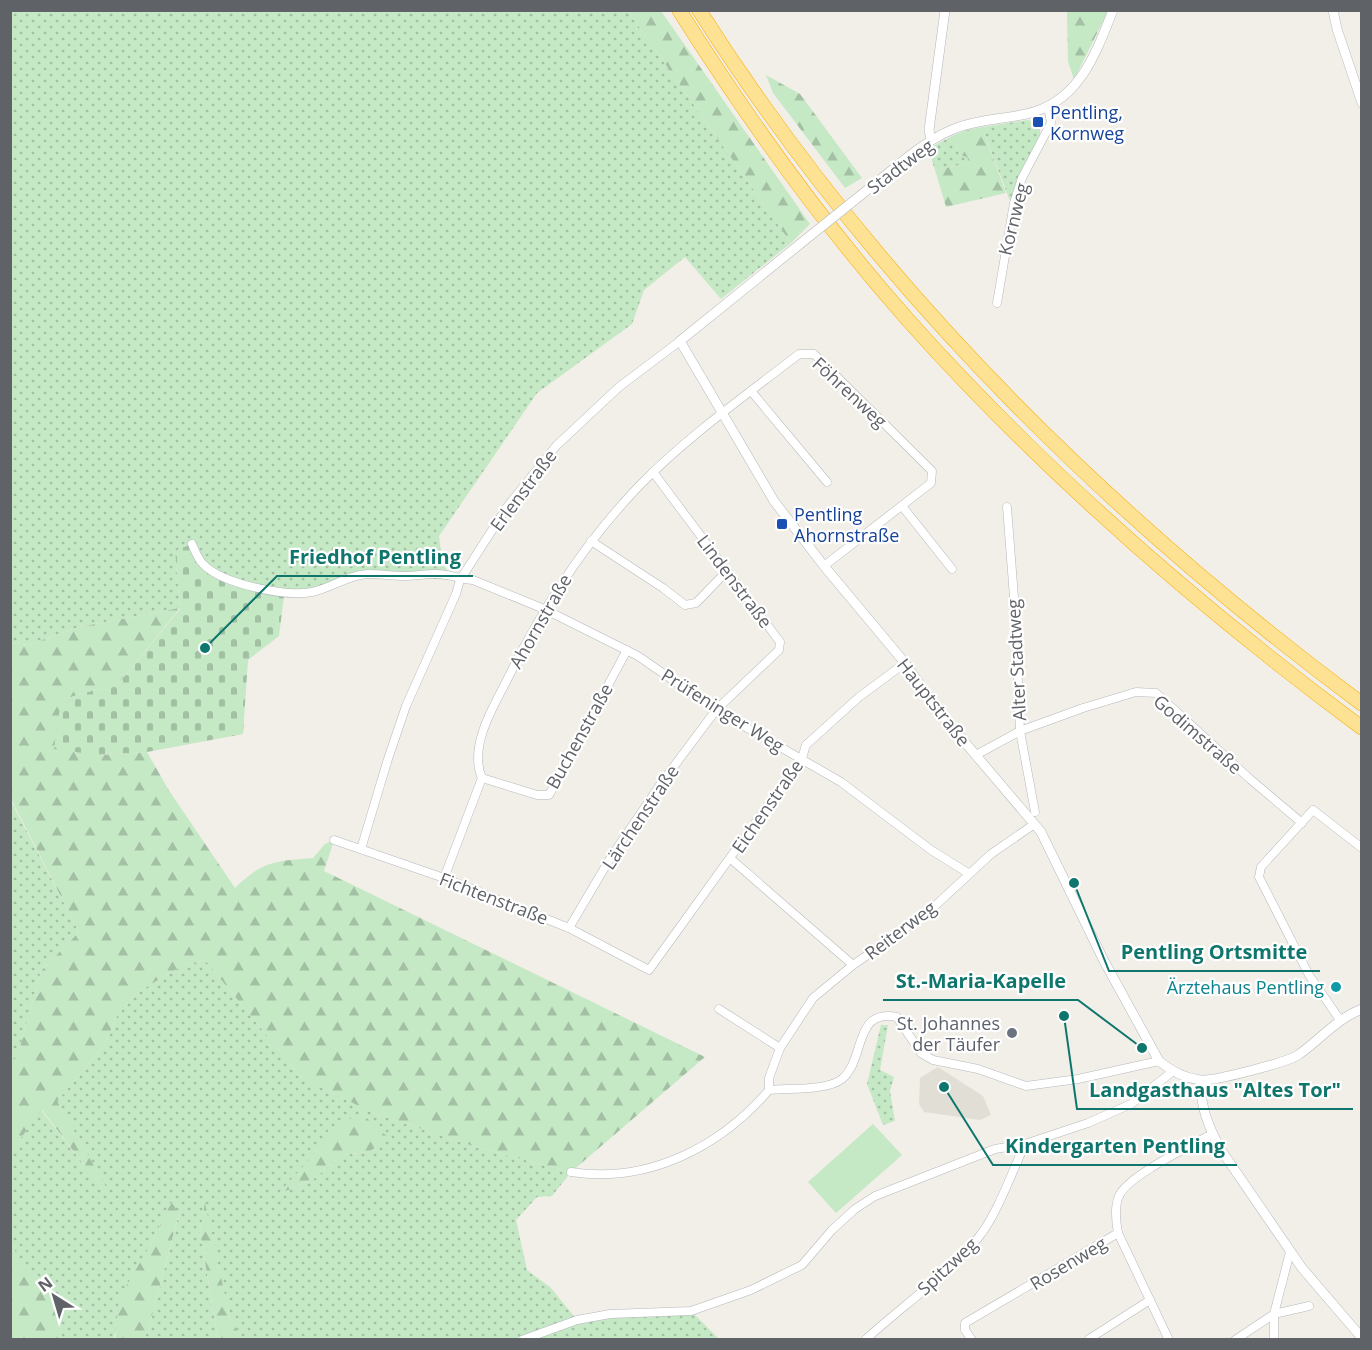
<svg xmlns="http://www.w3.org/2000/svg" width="1372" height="1350" font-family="'Open Sans',sans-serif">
<defs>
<pattern id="green-dots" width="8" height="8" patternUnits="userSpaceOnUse" patternTransform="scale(1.5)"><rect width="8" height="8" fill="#c5e8c5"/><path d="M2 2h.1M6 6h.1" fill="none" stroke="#a3c0a4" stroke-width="1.8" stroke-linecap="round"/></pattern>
<pattern id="forest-firs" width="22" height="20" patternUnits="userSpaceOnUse" patternTransform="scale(1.5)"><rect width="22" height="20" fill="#c5e8c5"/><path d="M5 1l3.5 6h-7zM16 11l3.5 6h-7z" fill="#a3c0a4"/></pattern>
<pattern id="cemetery-stones" width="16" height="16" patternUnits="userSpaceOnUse" patternTransform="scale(1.5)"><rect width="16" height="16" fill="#c5e8c5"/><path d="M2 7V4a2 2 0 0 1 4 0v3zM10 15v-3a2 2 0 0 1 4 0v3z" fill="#a3c0a4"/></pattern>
</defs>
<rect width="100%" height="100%" fill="#f1efe8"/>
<!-- education -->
<polygon fill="#e1ded6" points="938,1067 983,1096 991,1115 980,1120 924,1112 919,1104 920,1078"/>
<!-- green -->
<g fill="url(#green-dots)" fill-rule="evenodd">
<path d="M10 11H628L791 243 721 299 685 257 644 290 632 324 537 393 439 536C442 558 439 569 460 580L360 576 314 593 284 596 231 585 212 576 203 567 175 552 180 608 79 627 28 645 11 642Z"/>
<polygon points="1028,120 1035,122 1040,128 1040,137 1010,201 982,127"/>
<polygon points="954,135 960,155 967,157 969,163 935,170 928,149"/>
<polygon points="10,799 79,932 41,971 18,1054 11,1067"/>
<path d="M205 960 301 1077 371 1112 479 1148 571 1172 552 1196 537 1197 516 1220 527 1270 551 1288 577 1320 691 1311 719 1339H243L230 1319 205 1206 200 1232 218 1339H143L148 1331 179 1214 171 1203 151 1244 114 1336 115 1339H62L56 1295 19 1260 11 1243 10 1151 41 1110 117 1207 57 1101 106 1043 119 1011 141 990 184 965ZM319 1149 368 1152 342 1155 315 1178 279 1194Z"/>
<polygon points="881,1025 888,1025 880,1070 894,1077 890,1091 895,1121 883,1125 867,1084"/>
</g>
<!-- forest -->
<g fill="url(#forest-firs)">
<polygon points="628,11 661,11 810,224 791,243"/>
<polygon points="1067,11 1108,11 1074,80 1068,61"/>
<polygon points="766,75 800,94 862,178 845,188 773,93"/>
<polygon points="982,127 1006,193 946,207 935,170 969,163 967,157 960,155 954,135 967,130"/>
<path d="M180 608 119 683 61 700 97 755 147 752 168 789 235 888C263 861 275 861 313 858L325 844 334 840 324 871 705 1057 571 1172 479 1148 371 1112 301 1077 205 960 184 965 141 990 119 1011 106 1043 57 1101 121 1213 42 1110 11 1151 10 1067 18 1054 41 971 79 932 11 799V642L28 645 79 627Z"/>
<polygon points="361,1113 390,1139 368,1152 342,1155 315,1178 277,1195 319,1149 328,1131"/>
<polygon points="171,1202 179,1213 148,1331 143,1339 115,1339 119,1298 151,1244"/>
<polygon points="205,1203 230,1319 243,1339 218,1339 200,1232"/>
<polygon points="11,1243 20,1260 56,1295 62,1339 11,1339"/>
</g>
<!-- cemetery -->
<path fill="url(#cemetery-stones)" d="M192 544C196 552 199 563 205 569 224 590 259 591 284 596L279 636 248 660 243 734 147 752 97 755 54 749 61 700 119 683 180 609 175 551Z"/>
<!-- pitch -->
<polygon fill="#c5e8c5" points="873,1124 902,1155 836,1213 808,1182"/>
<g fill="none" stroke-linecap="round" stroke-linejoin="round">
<!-- minor casing -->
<g stroke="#b5b8bc" stroke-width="9">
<g id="minor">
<polyline points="997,303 1014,203 1022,178 1051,123 1048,106"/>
<polyline points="751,391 827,482"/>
<polyline points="902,506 952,569"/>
<polyline points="1007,507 1015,610 1020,731 1035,812"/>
<polyline points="591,541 663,588 685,605 696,603 727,571"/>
<path d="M192 544C195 551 198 559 203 564 222 584 285 597 312 592 331 588 348 575 368 574 380 574 393 576 405 576 418 576 433 572 446 575 456 576 463 580 473 580L544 609 638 656 716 710 841 782 931 850 968 873"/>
<polyline points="976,755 1020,731 1083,708 1136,692 1156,693 1250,779 1302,823"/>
<polyline points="482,778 537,795 549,795 627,650"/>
<polyline points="334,840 444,878 569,928 649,970 802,758 806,745 859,697 905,663"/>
<polyline points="361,849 387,762 406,706 456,594 460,580 507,507 556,446 619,387 680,341"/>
<polyline points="731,859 853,965"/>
<path d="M444 878 482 778C469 749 491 710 505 684 541 610 583 544 640 485 688 436 745 396 799 354H814L932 471 931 483 824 566"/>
<polyline points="569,928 611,857 660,785 716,710 779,650 780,642 653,472"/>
<polyline points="719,1009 780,1048"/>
<polyline points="1340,1020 1309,975 1259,877 1261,867 1313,810 1362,848"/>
<path d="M769 1090C788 1088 827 1091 842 1079 866 1059 853 1008 897 1017L921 1053 933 1060 978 1069 1026 1086 1078 1079 1159 1061"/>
<path d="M571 1172C648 1184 720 1147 769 1090V1078L780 1048 813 998 853 965 899 933 937 904 991 854 1033 825"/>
<polyline points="1089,1339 1150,1300"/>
<polyline points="522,1340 577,1320 610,1314 691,1311 751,1290 802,1265 832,1230 855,1209 875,1196 995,1149 1025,1144 1088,1123 1131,1104 1172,1072"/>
<path d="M865 1340C900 1308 948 1274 978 1238 997 1215 1012 1172 1025 1144"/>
<polyline points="972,1340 965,1330 965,1323 1118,1233"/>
<path d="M1169 1340 1118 1233C1116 1222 1114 1207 1119 1196 1127 1176 1191 1146 1212 1134"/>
<polyline points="1235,1340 1274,1314 1309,1306"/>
<polyline points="1274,1340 1274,1314 1290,1252"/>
</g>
</g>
<!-- tertiary casing -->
<g stroke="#b5b8bc" stroke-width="10">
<g id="tertiary">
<polyline points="1333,10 1337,29 1362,103"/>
<polyline points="931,140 929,130 945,10"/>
<path d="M871 187C899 165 927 137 962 126 983 119 1004 119 1026 114 1078 103 1095 56 1113 10"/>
<path d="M800 244 680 341 774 501 824 566 905 663 940 713 1041 832 1104 961 1159 1061C1171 1071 1184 1078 1200 1080 1212 1082 1288 1062 1298 1055 1320 1040 1336 1019 1362 1009"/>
<path d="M1202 1081C1198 1104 1210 1130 1221 1150L1302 1268 1362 1338"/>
</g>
</g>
<!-- motorway casing -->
<g stroke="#f9ab00" stroke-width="15">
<g id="motorway">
<path d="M679 10C747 118 823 224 908 320 1043 471 1199 607 1362 728"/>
<path d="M699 10C872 282 1104 512 1362 704"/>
</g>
</g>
<!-- minor -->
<use href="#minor" stroke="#fff" stroke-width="8"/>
<!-- tertiary -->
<use href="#tertiary" stroke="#fff" stroke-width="9"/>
<!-- motorway -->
<use href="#motorway" stroke="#fde293" stroke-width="14"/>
<!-- tertiary-bridge casing -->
<g stroke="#b5b8bc" stroke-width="10" stroke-linecap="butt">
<polyline id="tertiary-bridge" points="800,244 871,187"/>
</g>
<!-- tertiary-bridge -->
<use href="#tertiary-bridge" stroke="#fff" stroke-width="9"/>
</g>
<!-- markers -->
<g fill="#1a4fb4" stroke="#fff" stroke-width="2">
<rect x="1032" y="116" width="12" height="12" rx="3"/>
<rect x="776" y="518" width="12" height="12" rx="3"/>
</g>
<circle fill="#0f9aa8" stroke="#fff" stroke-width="2" cx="1336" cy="987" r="6"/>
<circle fill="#6b7280" stroke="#fff" stroke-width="2" cx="1012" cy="1033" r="6"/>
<g text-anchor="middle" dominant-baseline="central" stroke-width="4.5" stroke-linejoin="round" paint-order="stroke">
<!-- transit labels -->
<g font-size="18" fill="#164399" stroke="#fff" text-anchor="start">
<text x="1050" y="112">Pentling,<tspan x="1050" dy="21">Kornweg</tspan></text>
<text x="794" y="514">Pentling<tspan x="794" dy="21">Ahornstraße</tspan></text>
</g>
<!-- street labels -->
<g font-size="18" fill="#5f6368" stroke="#fff">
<text transform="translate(900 166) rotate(-37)">Stadtweg</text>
<text transform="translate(1013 219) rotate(-76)">Kornweg</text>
<text transform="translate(850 392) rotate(43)">Föhrenweg</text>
<text transform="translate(523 490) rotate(-53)">Erlenstraße</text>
<text transform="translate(735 581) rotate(53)">Lindenstraße</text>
<text transform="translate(540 621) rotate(-60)">Ahornstraße</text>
<text transform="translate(1016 660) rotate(-93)">Alter Stadtweg</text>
<text transform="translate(934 702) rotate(52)">Hauptstraße</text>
<text transform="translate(723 710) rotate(32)">Prüfeninger Weg</text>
<text transform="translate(1198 734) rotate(41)">Godimstraße</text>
<text transform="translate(579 736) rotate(-61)">Buchenstraße</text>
<text transform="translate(767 806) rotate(-55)">Eichenstraße</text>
<text transform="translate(640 817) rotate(-56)">Lärchenstraße</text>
<text transform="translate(494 898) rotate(21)">Fichtenstraße</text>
<text transform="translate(900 930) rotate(-37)">Reiterweg</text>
<text transform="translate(1068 1263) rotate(-31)">Rosenweg</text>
<text transform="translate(947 1266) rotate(-43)">Spitzweg</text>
</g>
<!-- culture labels -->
<g font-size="18" fill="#0d838f" stroke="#fff" text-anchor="end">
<text x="1324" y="987">Ärztehaus Pentling</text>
</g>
<!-- worship labels -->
<g font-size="18" fill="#5b616d" stroke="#fff" text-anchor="end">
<text x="1000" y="1023">St. Johannes<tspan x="1000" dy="21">der Täufer</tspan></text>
</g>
</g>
<!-- callouts -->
<path fill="none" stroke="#0f766e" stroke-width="2" d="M205 648L277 576H473M1074 883L1109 971H1320M1142 1048L1078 1000H883M1064 1016L1077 1109H1353M944 1087L993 1165H1237"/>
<g fill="#0f766e" stroke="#fff" stroke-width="2">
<circle cx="205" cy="648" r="6"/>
<circle cx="1074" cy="883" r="6"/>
<circle cx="1142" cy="1048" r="6"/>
<circle cx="1064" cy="1016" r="6"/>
<circle cx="944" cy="1087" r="6"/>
</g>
<g font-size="20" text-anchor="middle" font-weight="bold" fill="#0f766e" stroke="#fff" stroke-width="4.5" stroke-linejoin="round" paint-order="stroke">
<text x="375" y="564">Friedhof Pentling</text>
<text x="1214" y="959">Pentling Ortsmitte</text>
<text x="981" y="988">St.-Maria-Kapelle</text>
<text x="1215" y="1097">Landgasthaus "Altes Tor"</text>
<text x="1115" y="1153">Kindergarten Pentling</text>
</g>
<!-- border -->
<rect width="1372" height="1350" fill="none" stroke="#5f6368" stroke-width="24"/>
<!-- north arrow -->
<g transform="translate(54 1296) rotate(323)" stroke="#ffffff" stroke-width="4.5" paint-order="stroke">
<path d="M0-4.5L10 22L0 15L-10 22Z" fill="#5f6368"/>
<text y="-9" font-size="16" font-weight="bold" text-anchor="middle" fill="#5f6368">N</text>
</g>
</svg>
